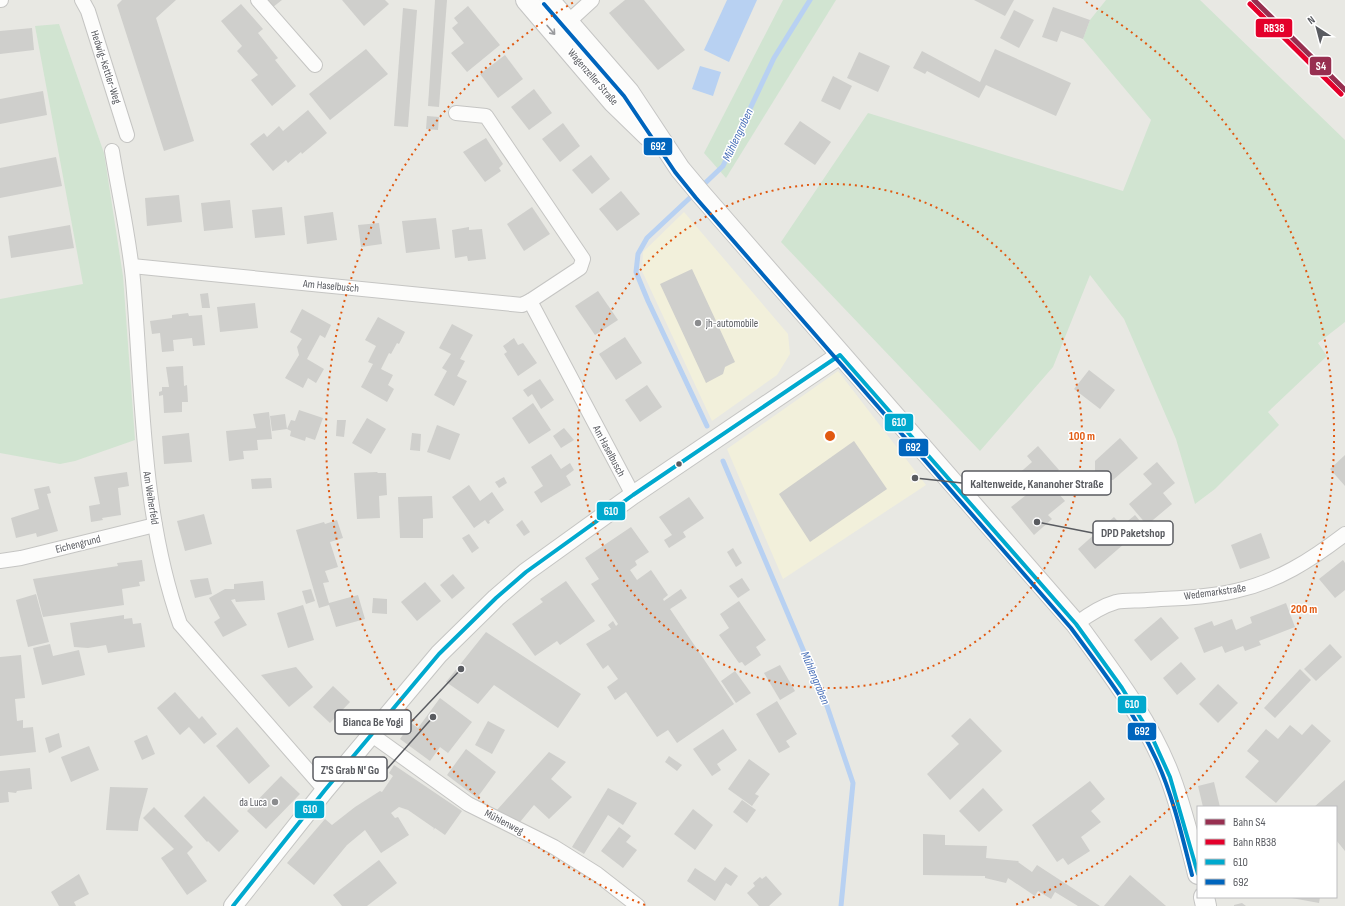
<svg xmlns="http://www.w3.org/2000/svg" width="1345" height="906" font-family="'Sofia Sans Condensed',sans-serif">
<rect width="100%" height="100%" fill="#e8e8e3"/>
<!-- commercial -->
<g fill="#f2f0db">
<polygon points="684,212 788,334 790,354 777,375 712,421 642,271 643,252"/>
<polygon points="838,371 926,485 783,579 727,449"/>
</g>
<!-- green -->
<g fill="#d1e4d1">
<polygon points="783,0 836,0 726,178 704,153"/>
<polygon points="1106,0 1200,0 1345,140 1345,322 1318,343 1327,356 1268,412 1279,425 1215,489 1195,504 1176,439 1124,319 1090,275 1053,367 980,451 781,242 868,113 1123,191 1151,120 1083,39 1090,20"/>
<polygon points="59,24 104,153 123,276 135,440 75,461 60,464 0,453 0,299 83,284 35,26"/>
</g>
<!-- water -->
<g fill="#b8d1f2">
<polygon points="727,0 757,0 729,62 704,50"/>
<polygon points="700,66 721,72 713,96 692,89"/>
</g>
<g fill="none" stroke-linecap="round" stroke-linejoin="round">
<!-- stream -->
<g stroke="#b8d1f2" stroke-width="5">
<polyline points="700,188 723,166 774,58 810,0"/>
<polyline points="694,194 647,238 638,254 636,272 648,301 707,426"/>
<polyline points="723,461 827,706 853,783 841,906"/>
</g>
</g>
<!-- building -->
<g fill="#cfcfcc">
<polygon points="122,0 176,0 156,18 194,141 164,151 117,5"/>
<polygon points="267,0 282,0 273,7"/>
<polygon points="342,0 385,0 389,4 364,26"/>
<polygon points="435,0 447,0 439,107 428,106"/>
<polygon points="625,0 644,0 685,50 658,70 609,13"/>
<polygon points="974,0 1014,0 1005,16"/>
<polygon points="241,4 263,29 258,33 278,58 275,60 296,86 272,106 251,80 258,75 237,51 242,46 221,21"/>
<polygon points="468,6 500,45 467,72 451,53 464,43 452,28 458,23 454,18"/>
<polygon points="1053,7 1090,20 1083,39 1061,31 1057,42 1042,37"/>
<polygon points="403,8 417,10 408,127 394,126"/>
<polygon points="1014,10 1034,20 1019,48 1000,38"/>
<polygon points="32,28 34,50 0,54 0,31"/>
<polygon points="366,49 388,74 330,120 309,94"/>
<polygon points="995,49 1071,83 1056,116 986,85 979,98 927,71 925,74 913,68 922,51 980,82"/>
<polygon points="859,52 890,66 878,92 847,78"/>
<polygon points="505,55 523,79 498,98 480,74"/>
<polygon points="833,76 852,86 840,110 821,101"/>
<polygon points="534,89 552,113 529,130 511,107"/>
<polygon points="43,91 47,115 0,124 0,99"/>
<polygon points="308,110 327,133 302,154 301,152 288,163 286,160 273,171 250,144 264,133 267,137 279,126 283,131"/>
<polygon points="427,116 439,117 438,130 426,129"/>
<polygon points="800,121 831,142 815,165 784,144"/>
<polygon points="563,123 580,146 560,162 542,139"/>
<polygon points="486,138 503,164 499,168 501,171 485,182 463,152"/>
<polygon points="591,155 610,179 592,194 572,170"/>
<polygon points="56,157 62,186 0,198 0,168"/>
<polygon points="621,191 640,214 617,231 599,209"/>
<polygon points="179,195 182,222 147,226 145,198"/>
<polygon points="230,200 233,228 204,231 201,203"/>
<polygon points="282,207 285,235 255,238 252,210"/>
<polygon points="532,207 550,234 524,251 507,224"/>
<polygon points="333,212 337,240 307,244 304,216"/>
<polygon points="436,218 440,249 406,253 402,221"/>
<polygon points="379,223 382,244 361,247 358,225"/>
<polygon points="70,225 74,248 11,258 8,236"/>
<polygon points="469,227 469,230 482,229 486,259 468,261 467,256 455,258 452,230"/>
<polygon points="692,269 735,362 725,367 723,374 706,383 660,284"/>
<polygon points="598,291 618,320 595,335 575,306"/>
<polygon points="208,293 210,308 202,308 200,294"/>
<polygon points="255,303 258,328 220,332 217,307"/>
<polygon points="302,309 331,325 325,338 320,335 307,359 324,369 316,383 308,378 303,388 285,378 299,355 297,347 302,339 290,332"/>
<polygon points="188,313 189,316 202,315 205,345 193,346 192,338 173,340 174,351 162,352 160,333 152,334 150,321 172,318 172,315"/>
<polygon points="378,317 405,332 399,344 397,343 391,354 389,353 381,369 393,375 388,385 394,389 387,402 361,387 373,364 368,362 376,346 365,340"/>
<polygon points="452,324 473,335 460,359 465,361 457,376 467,381 454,406 434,395 447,371 442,368 451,354 439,348"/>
<polygon points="625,337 642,363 616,380 599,354"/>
<polygon points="514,338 518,345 523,343 537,363 518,376 504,354 507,352 503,346"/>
<polygon points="183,366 184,386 187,385 188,402 182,402 182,412 164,413 163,395 159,396 159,392 162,391 162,387 169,387 166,367"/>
<polygon points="1089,370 1115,390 1100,409 1074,389"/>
<polygon points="540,379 554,400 541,409 532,394 528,397 523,390"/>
<polygon points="647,385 662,407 640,422 625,400"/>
<polygon points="533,403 551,430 529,444 512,418"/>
<polygon points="299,410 323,418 315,440 306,437 305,441 290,436 291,431 287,429 291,420 295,421"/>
<polygon points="269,412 272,439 257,440 258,450 243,451 244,459 229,461 226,431 256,428 253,414"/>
<polygon points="285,414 287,429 272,431 270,416"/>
<polygon points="367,418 386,429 371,454 352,443"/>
<polygon points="337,420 346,420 344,437 336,436"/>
<polygon points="437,425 460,434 450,460 427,452"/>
<polygon points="564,428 574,440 561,448 553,436"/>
<polygon points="189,433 192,462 164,464 162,436"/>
<polygon points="412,433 421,434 420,451 410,450"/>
<polygon points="1120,438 1138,458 1113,480 1101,479 1095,471 1095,461"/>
<polygon points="854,441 887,489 810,542 779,494"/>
<polygon points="1038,446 1059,470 1047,480 1065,501 1048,515 1052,519 1034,535 1011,507 1030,492 1016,476 1032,462 1027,456"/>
<polygon points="551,454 561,469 570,463 574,470 566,476 571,485 541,503 534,492 543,486 531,467"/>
<polygon points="1345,455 1345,486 1330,469"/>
<polygon points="1157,462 1175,483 1163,493 1172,504 1147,525 1129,504 1152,484 1143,474"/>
<polygon points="127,472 129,486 118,488 121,515 102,518 103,520 91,522 89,506 100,504 94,477"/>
<polygon points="377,472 378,473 386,473 387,495 379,496 380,518 357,519 354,473"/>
<polygon points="504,477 507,483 499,488 495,482"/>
<polygon points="271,478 272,488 252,489 251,479"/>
<polygon points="469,485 480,501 492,492 504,510 489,521 490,523 488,524 485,520 474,528 452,497"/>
<polygon points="49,486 51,493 47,494 58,531 37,537 36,533 16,538 11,518 39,509 34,489"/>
<polygon points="432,496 433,518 423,519 423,538 400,538 398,497"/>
<polygon points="689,497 704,518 683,532 686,537 669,548 664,540 672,535 659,517"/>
<polygon points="204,514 212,544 185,551 177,521"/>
<polygon points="1135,515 1145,527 1133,536 1123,525"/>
<polygon points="1114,517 1132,537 1095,569 1078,549"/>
<polygon points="337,520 343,538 330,542 338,567 325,571 329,582 323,583 329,603 358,595 365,619 336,627 329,605 319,608 296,530 324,522 325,524"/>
<polygon points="522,520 530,532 524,536 516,525"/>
<polygon points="631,527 649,552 635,561 637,565 630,570 637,580 651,570 668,595 663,599 664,601 681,589 687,598 670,609 734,704 677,743 668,730 657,737 626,692 615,700 607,687 618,679 608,665 603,669 586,644 611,629 608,625 613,621 616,626 618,624 591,584 599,579 585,558"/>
<polygon points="1261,533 1270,558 1240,569 1231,545"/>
<polygon points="469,534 479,548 472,553 462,538"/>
<polygon points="733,548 742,563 736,567 727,552"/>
<polygon points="142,560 145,581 139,582 140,586 122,589 124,605 43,617 33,579 118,566 117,563"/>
<polygon points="1343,560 1345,563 1345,590 1335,598 1319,579"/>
<polygon points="453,574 465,588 452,599 440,585"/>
<polygon points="208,578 212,594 195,598 190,580"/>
<polygon points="742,578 750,590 738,598 729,586"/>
<polygon points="263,581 265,600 236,602 235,599 231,600 247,625 223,637 214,622 220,618 209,598 225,589 234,589 234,584"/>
<polygon points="566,581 595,621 560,645 557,641 535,656 512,624 543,602 540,599"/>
<polygon points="425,582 441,601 417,621 401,602"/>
<polygon points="311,589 315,601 306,604 302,591"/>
<polygon points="36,594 49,642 28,647 16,600"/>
<polygon points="373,598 387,599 387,614 372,613"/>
<polygon points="739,601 766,640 756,647 761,655 745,666 742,662 739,663 719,635 729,628 720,614"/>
<polygon points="1286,603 1295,627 1259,641 1261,645 1245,651 1243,646 1225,653 1222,646 1204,653 1194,628 1212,621 1214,626 1232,619 1236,630 1252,623 1250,617"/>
<polygon points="303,605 314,640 288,648 277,613"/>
<polygon points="124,615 124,619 132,618 133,624 141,623 145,647 108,653 106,645 88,648 74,647 70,623"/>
<polygon points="1161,617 1179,638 1151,661 1134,640"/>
<polygon points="486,632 581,694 558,728 494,685 478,704 446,682"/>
<polygon points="50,644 53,656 79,650 85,675 42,685 33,648"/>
<polygon points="1330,644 1342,657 1316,681 1304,669"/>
<polygon points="21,655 25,698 15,699 17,721 23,720 23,728 33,727 36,752 0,756 0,657"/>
<polygon points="1181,662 1196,679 1177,695 1163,678"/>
<polygon points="780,665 795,691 780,700 764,673"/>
<polygon points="296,667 313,687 289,707 261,675"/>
<polygon points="1300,669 1311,680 1275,718 1264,708"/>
<polygon points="735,671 751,693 736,703 721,681"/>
<polygon points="1218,684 1238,703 1218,723 1199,704"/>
<polygon points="333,686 350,702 330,723 313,707"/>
<polygon points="175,692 199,719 202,716 217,734 204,744 189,727 180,735 157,708"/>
<polygon points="440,698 472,722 448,753 440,747 430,761 400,739 411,723 418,728"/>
<polygon points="777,701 797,734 786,741 790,747 779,753 756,714"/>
<polygon points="970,718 1002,751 950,800 927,774 959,744 951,736"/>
<polygon points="488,721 505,730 492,754 475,745"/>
<polygon points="1312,724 1331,741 1276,803 1245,777 1259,761 1247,751 1266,729 1278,739 1290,725 1302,735"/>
<polygon points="237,727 270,766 249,784 216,746"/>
<polygon points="723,729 737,750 717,764 721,770 712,776 693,749"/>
<polygon points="59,733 62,747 49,753 45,738"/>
<polygon points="147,735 155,754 142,760 134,741"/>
<polygon points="89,746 99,770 71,782 61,757"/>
<polygon points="466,749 496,772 477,798 447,775"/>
<polygon points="549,752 566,762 551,779 572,797 549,819 534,805 520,822 497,810"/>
<polygon points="669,756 682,765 677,771 665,762"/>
<polygon points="749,759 770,774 755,794 759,796 752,806 728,789"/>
<polygon points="394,765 462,811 445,835 435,828 433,830 434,828 408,810 399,807 391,813 395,818 398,817 409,835 381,853 365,830 347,845 314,885 287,863 325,819 332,825 355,807 380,791 382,792 393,776 389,773"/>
<polygon points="30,768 32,789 17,791 16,793 8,792 9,802 0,803 0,771"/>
<polygon points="281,776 300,794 266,829 247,811"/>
<polygon points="1345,780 1345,851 1336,840 1336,807 1314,807"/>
<polygon points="1090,781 1105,799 1091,811 1101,822 1081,837 1090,851 1068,865 1063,858 1057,862 1032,825"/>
<polygon points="1214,782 1220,807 1203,807 1198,786"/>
<polygon points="110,787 148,788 139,821 138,831 106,830"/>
<polygon points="608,788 637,803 623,825 608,815 584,854 572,847"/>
<polygon points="983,788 1003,810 979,832 959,811"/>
<polygon points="204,796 239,831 219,852 208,841 207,842 184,816"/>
<polygon points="742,800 756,810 747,823 733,812"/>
<polygon points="154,807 193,847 187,853 207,881 187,895 161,858 174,849 143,818"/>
<polygon points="693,809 713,825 695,850 674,834"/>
<polygon points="619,827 631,836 626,842 637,850 623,868 601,851"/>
<polygon points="923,834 945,835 945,845 987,846 986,858 1019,861 1018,862 1032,872 1037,865 1100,906 1078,906 1055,892 1051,899 1038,891 1035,896 1008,878 1006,883 985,878 985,876 923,875"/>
<polygon points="379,860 397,883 367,906 342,906 333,895"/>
<polygon points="725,867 738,876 731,886 726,883 715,901 687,881 695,868 715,881"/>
<polygon points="79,874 89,894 74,902 76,906 59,906 51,892"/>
<polygon points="1130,875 1166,906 1104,906"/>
<polygon points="766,876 782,894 769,906 759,906 747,893 755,886 753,883 760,877 762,879"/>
<polygon points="1286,897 1320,897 1319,903"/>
<polygon points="1242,903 1246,906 1234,906 1234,905"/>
</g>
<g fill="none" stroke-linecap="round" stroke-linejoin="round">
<!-- minor casing -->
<g stroke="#c5c5c3" stroke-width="16">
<g id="minor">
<polyline points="0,0 1,0"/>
<polyline points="82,0 88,11 127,135"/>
<polyline points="258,0 315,65"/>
<polyline points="568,22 592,0"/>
<polyline points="456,113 486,116 583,259 580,268 530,301"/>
<path d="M112 151C119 194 129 237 133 280 143 395 141 513 180 624L325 790"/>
<polyline points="132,266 522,305 530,301 633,495"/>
<polyline points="0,561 21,558 155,525"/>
<path d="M1076 624C1088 615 1102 606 1116 602 1125 600 1137 601 1147 600 1176 598 1206 598 1235 591 1277 582 1311 560 1345 534"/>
<polyline points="372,735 468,804 554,847 597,874 638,906"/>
</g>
</g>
<!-- tertiary casing -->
<g stroke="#c5c5c3" stroke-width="20">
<polyline id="tertiary" points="233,906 325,790 439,654 496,598 526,572 633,495 840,355"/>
</g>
<!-- secondary casing -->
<g stroke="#c5c5c4" stroke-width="22">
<g id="secondary">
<polyline points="526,0 613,102 648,136"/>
<path d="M549 0 629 92 680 169 701 194 1076 624C1111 672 1149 721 1170 777 1182 809 1190 842 1198 874"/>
<polyline points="1204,897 1206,906"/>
</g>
</g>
<!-- minor -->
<use href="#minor" stroke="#fcfcfb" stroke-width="14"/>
<!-- tertiary -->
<use href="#tertiary" stroke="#fcfcfb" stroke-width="18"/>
<!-- secondary -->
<use href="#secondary" stroke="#fcfcfb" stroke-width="20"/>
<!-- bus-1 casing -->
<g stroke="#fff" stroke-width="7">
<polyline id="bus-1" points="233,906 325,790 439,654 496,598 526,572 633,495 840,355 1076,624 1122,688 1151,735 1170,777 1198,874"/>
</g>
<!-- bus-2 casing -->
<g stroke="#fff" stroke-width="7">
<path id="bus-2" d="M544 4 624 96 675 172 696 198 1071 628C1102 670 1134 711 1156 759 1173 796 1182 836 1192 875"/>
</g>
<!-- bus-1 -->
<use href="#bus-1" stroke="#00a9ce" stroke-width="4"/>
<!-- bus-2 -->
<use href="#bus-2" stroke="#0065bd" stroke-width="4"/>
<!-- rail-1 casing -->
<g stroke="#fff" stroke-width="8">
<polyline id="rail-1" points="1254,0 1345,90"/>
</g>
<!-- rail-2 casing -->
<g stroke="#fff" stroke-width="8">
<polyline id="rail-2" points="1250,4 1341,94"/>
</g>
<!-- rail-1 -->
<use href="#rail-1" stroke="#972f50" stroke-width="5"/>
<!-- rail-2 -->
<use href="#rail-2" stroke="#e4002b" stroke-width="5"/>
</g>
<!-- one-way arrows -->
<defs><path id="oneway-shaft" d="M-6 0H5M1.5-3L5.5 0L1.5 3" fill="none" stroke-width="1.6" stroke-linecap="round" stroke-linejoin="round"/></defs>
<use stroke="#9a9b9e" href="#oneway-shaft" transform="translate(551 30) rotate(49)"/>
<!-- distance rings -->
<g fill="none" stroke="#e15910" stroke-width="2" stroke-dasharray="2 4">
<circle cx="830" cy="436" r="252"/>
<path d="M645 905A504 504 0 0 1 574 2M1086 2A504 504 0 0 1 1015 905"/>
</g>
<!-- markers -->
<g fill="#8b8c8e" stroke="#fff" stroke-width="1.5">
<circle cx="698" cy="323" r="4"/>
<circle cx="275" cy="802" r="4"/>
</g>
<circle fill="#595b60" stroke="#fff" stroke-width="1.5" cx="679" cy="464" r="3.5"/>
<g text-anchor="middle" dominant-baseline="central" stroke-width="3" stroke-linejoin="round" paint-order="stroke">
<!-- street labels -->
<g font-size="11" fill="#595b60" stroke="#fff">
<text transform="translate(106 67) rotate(72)">Hedwig-Kettler-Weg</text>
<text transform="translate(593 77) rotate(49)">Wagenzeller Straße</text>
<text transform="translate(331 286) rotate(5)">Am Haselbusch</text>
<text transform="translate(609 451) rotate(62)">Am Haselbusch</text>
<text transform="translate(151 498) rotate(81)">Am Weiherfeld</text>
<text transform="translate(78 544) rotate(-14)">Eichengrund</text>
<text transform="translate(1215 592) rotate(-8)">Wedemarkstraße</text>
<text transform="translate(504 822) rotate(27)">Mühlenweg</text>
</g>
<!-- poi labels -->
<g font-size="11" fill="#595b60" stroke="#fff" text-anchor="start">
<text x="706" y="323">jh-automobile</text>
<text x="267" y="802" text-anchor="end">da Luca</text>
</g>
<!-- water labels -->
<g font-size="12" font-style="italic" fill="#4970b8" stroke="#fff">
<text transform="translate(738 135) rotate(-65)">Mühlengraben</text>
<text transform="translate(815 678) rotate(67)">Mühlengraben</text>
</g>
</g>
<circle cx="830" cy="436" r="6" fill="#e15910" stroke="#fff" stroke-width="2"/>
<g font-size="12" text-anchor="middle" font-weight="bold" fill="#e15910" stroke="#fff" stroke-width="3" stroke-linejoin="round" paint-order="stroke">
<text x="1082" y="440">100 m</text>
<text x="1304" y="613">200 m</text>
</g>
<!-- callouts -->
<path fill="none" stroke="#595b60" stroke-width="1.5" d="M915 478L962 483M1037 522L1093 533M461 669L411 722M433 717L387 769"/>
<g fill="#595b60" stroke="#fff" stroke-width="1.5">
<circle cx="915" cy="478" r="4"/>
<circle cx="1037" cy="522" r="4"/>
<circle cx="461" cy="669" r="4"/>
<circle cx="433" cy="717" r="4"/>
</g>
<g fill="#fff" stroke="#595b60" stroke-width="1.5">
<rect x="962" y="471" width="149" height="24" rx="4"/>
<rect x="1093" y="521" width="80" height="24" rx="4"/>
<rect x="335" y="710" width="76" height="24" rx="4"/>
<rect x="313" y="757" width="74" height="24" rx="4"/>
</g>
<g font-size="12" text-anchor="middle" font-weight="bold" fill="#595b60">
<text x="1037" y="488">Kaltenweide, Kananoher Straße</text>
<text x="1133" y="537">DPD Paketshop</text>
<text x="373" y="726">Bianca Be Yogi</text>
<text x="350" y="774">Z'S Grab N' Go</text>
</g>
<g stroke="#fff" stroke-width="1.5">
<rect x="1255" y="18" width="38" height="20" rx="4" fill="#e4002b"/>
<rect x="1309" y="56" width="23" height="20" rx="4" fill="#972f50"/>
<rect x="643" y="137" width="30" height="19" rx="4" fill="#0065bd"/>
<rect x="884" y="413" width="30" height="19" rx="4" fill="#00a9ce"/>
<rect x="898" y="438" width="31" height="19" rx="4" fill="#0065bd"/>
<rect x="596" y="501" width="30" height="20" rx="4" fill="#00a9ce"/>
<rect x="1117" y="695" width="30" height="19" rx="4" fill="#00a9ce"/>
<rect x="1127" y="722" width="30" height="19" rx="4" fill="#0065bd"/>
<rect x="294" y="800" width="31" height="19" rx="4" fill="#00a9ce"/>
</g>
<g font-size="11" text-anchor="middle" font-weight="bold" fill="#fff">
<text x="1274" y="32">RB38</text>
<text x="1321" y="70">S4</text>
<text x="658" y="150">692</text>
<text x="899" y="426">610</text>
<text x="913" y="451">692</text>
<text x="611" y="515">610</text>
<text x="1132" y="708">610</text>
<text x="1142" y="735">692</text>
<text x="310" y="813">610</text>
</g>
<!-- legend -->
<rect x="1197" y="806" width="140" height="92" fill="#ffffff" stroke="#bdbdbf"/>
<rect x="1205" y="819" width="20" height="6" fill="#972f50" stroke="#bdbdbf"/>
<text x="1233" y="826" font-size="12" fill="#595b60">Bahn S4</text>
<rect x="1205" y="839" width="20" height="6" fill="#e4002b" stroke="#bdbdbf"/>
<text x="1233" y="846" font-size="12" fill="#595b60">Bahn RB38</text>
<rect x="1205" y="859" width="20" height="6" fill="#00a9ce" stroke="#bdbdbf"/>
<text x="1233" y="866" font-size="12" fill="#595b60">610</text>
<rect x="1205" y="879" width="20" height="6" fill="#0065bd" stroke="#bdbdbf"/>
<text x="1233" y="886" font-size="12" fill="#595b60">692</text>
<!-- north arrow -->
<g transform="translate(1317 28) rotate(324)" stroke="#ffffff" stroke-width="3" paint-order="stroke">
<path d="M0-3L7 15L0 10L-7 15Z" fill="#595b60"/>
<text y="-6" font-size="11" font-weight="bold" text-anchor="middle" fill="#595b60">N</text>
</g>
</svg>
